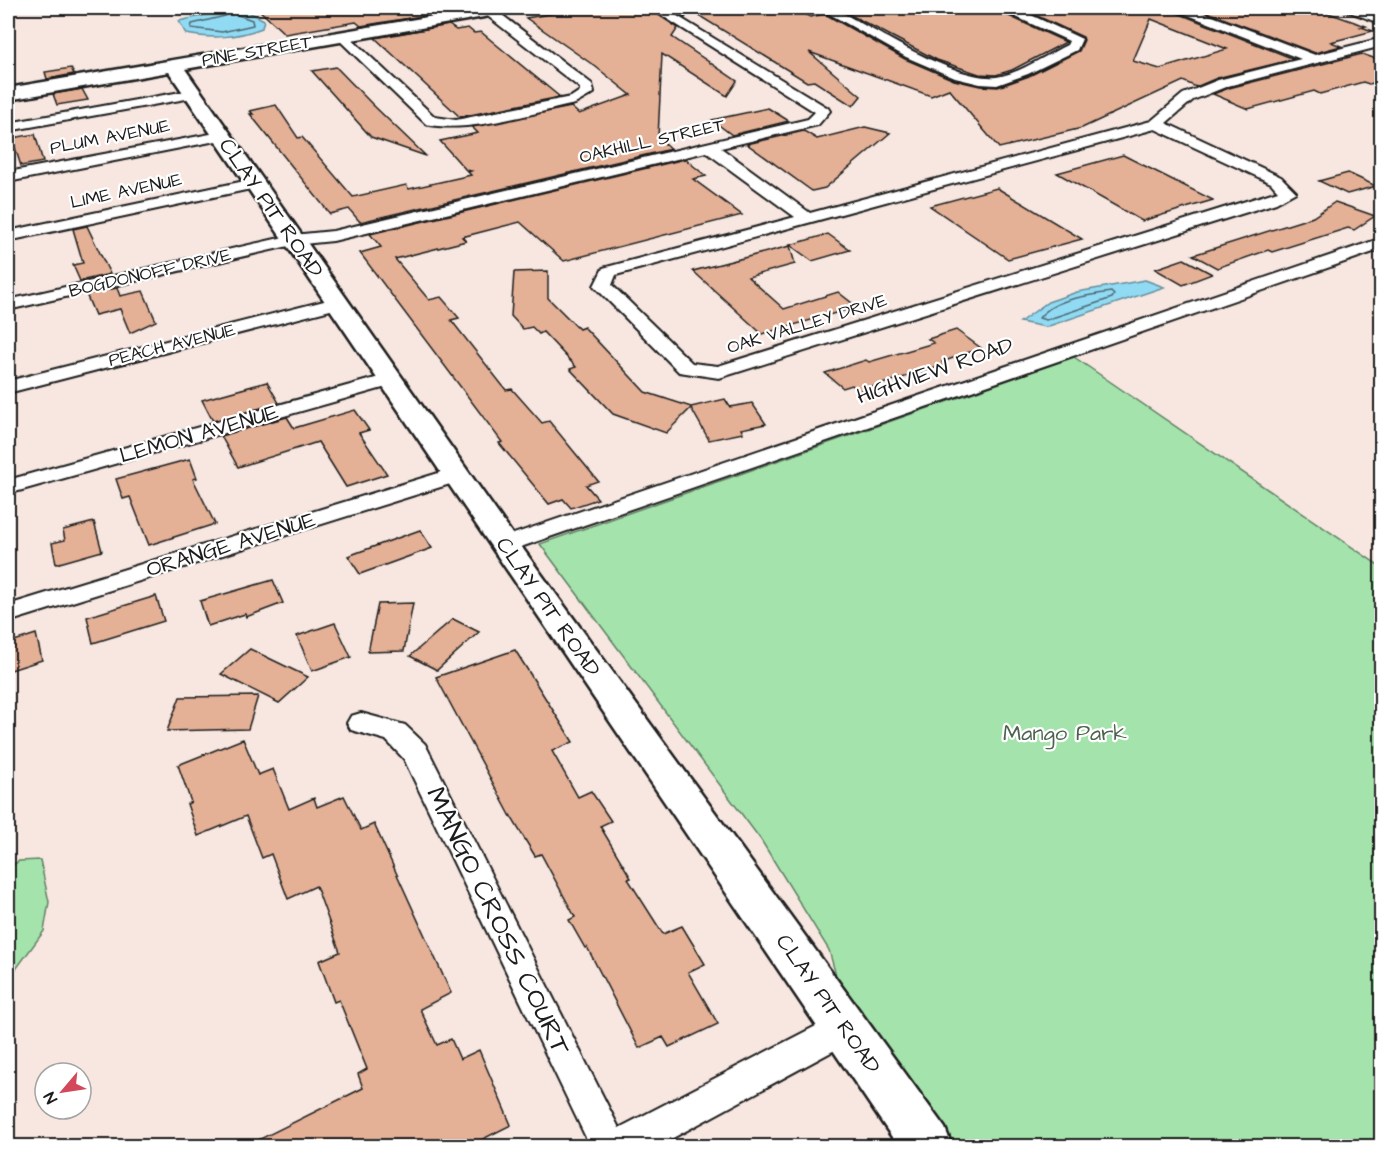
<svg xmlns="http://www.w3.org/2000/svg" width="1389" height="1154" font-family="'Architects Daughter',sans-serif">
<rect width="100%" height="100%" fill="#f7e7e0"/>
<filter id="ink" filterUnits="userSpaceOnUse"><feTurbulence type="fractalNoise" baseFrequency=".0167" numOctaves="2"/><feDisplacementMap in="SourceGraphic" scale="12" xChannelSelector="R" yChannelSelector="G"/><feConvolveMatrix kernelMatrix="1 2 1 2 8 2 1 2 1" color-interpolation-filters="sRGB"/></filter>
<g filter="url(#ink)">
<!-- green -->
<g fill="#a4e4ac" stroke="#608064" stroke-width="1.5">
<polygon points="1074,357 1381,567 1381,1146 936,1146 847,1016 829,950 761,840 540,544"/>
<polygon points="40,860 49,902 44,931 8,980 8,868 19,861"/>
</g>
<!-- water -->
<g fill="#91daf3" stroke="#628e9d" stroke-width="1.5">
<path d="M233 9 247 11 264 20 262 28C236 38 213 39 186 34L179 21Z"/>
<polygon points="1145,280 1164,287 1046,327 1020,322 1048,302 1077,292"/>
</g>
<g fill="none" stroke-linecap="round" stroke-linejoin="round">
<!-- shore -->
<g stroke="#4b6872" stroke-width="1.5">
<polyline points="228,8 225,16 192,24 191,28 222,32 253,25 252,20 238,15 235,8"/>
<path d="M1111 292 1114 295 1112 298 1046 320 1039 318C1055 298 1087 296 1111 292Z"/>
</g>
</g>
<!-- building -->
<g fill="#e4b096" stroke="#1c1c1c" stroke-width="1.5" fill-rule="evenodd">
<polygon points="257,8 425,8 434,14 361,26 356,22 285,34"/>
<polygon points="585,8 648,8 678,28 672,37 737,81 727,96 662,54 658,138 671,149 360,222 349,209 330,214 250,114 253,114 250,111 276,105 298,138 302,137 353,197 406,185 409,189 471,175 468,172 471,171 466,170 440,141 478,133 472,127 571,107 579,114 631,95 596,67 526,18"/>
<path d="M668 8H792L810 17 825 14 905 59 954 80 980 86 998 87 1029 76 1079 51 1084 40 1083 37 1020 8H1174L1177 13 1294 59 1217 78 1196 87 1183 81 1082 128 999 148 949 89 931 96 809 52 861 96 853 106 814 81 807 82 690 10 685 18ZM1151 19 1227 49 1160 69 1133 61Z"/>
<polygon points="858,8 999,8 1002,13 1066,42 1012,70 996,75 979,74 937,60 843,11"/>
<polygon points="1196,8 1314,8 1366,26 1361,27 1373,31 1331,42 1341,46 1315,53"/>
<polygon points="449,25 456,30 468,28 474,33 481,32 560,97 460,117 375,38"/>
<polygon points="1362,54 1382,61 1382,81 1369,84 1363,82 1320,94 1314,91 1248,109 1213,94 1229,88"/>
<polygon points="336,67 372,104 426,156 371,137 312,71"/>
<polygon points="71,68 74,74 47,79 45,72"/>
<polygon points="82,89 88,100 57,105 53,94"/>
<polygon points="768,108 789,121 732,135 712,120"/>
<polygon points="865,127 890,133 825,188 812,191 747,144 804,131 817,139"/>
<polygon points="35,134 43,162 21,166 12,138"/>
<polygon points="1123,155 1213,200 1142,221 1057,173"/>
<polygon points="685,159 706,176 693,179 742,215 564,261 520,222 462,237 466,241 395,259 429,300 441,297 459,318 451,320 506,390 512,389 542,423 549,421 598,481 586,485 598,499 571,508 563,499 549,504 499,443 502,442 360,253 381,247 370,234"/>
<polygon points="1348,173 1376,186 1347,194 1319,181"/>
<polygon points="997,188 1082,239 1008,259 930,206"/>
<polygon points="1335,202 1375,216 1354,230 1348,228 1272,252 1268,250 1217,268 1193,255 1313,217"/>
<polygon points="87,226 110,274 80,281 73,265 83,263 73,229"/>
<polygon points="828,234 850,250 812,261 790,245"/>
<polygon points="790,246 795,264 748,277 784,309 838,292 857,307 762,334 693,271"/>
<polygon points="1184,259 1212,274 1183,285 1155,269"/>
<polygon points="548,271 548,298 579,329 584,327 645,392 691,407 725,399 730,407 752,403 766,424 741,429 743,433 709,440 691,408 666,433 613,414 570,369 576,367 543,332 539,334 532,327 523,329 511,316 514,272"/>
<polygon points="117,288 120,296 143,291 156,321 130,333 120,309 95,315 86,294"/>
<polygon points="956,330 981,348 942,362 945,365 859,391 852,385 843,388 825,373 866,360 869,362 934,343 928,339"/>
<polygon points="267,382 279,403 213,421 202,400"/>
<polygon points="355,410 369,430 359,433 387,474 346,487 318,442 238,467 221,436 287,417 294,428"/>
<polygon points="190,459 197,478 193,479 215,524 149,545 130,497 123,499 116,479"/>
<polygon points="94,522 102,551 56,564 52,543 65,540 63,530"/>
<polygon points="420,530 432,548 360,574 348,556"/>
<polygon points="273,580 283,603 246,617 245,614 208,626 200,601"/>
<polygon points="156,596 164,621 93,643 87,617"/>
<polygon points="413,603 404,651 368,652 378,604"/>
<polygon points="453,619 479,632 437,670 410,656"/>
<polygon points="335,623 351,657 312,671 297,636"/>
<polygon points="36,634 42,660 8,671 8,643"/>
<polygon points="250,649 308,677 279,703 221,674"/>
<polygon points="515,650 573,742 552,751 578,797 591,791 611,821 600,826 631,878 628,879 663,934 682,926 705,964 688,972 718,1024 669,1047 663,1037 639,1048 587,947 585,948 569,920 575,917 541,854 535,856 510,815 436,677"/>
<polygon points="258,696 248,729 167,731 180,697"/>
<polygon points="243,739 258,775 273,769 289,809 314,798 317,807 344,796 361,830 374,824 451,993 420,1009 437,1045 451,1039 460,1059 479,1050 511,1125 469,1146 246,1146 363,1088 358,1074 367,1069 339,1000 334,1002 319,961 340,952 316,886 288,899 271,854 262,858 246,816 198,836 187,804 191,802 178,765"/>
</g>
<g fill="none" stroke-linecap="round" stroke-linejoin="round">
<!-- street casing -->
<g stroke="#1c1c1c" stroke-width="4">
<g id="street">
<path d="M485 8H493L592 84 594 93 575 104C532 113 467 134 426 124L335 36 337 33H345L435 117 456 120 571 97 580 91V88L485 14Z"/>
<path d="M650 8H664L828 108 830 111 818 125 721 148 810 213 1151 121 1183 94 1218 80 1301 59 1178 11 1176 8H1191L1315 55 1382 38V46L1228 86 1193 100 1166 123 1281 177 1296 192 1276 203 719 378 679 372 594 286 603 268 795 217 706 152 333 241 293 245 8 310V300L293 235 333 231 808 119 815 112ZM1155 129 1271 183 1278 191 718 366 692 363 612 285 616 275Z"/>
<path d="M819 8H833C872 28 954 81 996 77 1017 75 1048 54 1067 45L1069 41 1003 11 1001 8H1016L1082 39 1077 50 1028 74 997 85 980 84 955 78 906 57Z"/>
<polygon points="1339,8 1355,8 1382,16 1382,24"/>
<polygon points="192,90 197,91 199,94 197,97 8,131 8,123"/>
<polygon points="221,132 226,133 228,136 226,139 8,182 8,172"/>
<polygon points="254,179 260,181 262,184 260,187 8,241 8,231"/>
<polygon points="1382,238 1382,249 512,550 504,553 496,550 492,545 496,540"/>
<polygon points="336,298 342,299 345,303 342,307 8,393 8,381"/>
<polygon points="390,374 397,376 400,380 397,384 8,494 8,480"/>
<polygon points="455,468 463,470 466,475 463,480 8,622 8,605"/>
<polygon points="361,713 405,725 425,744 619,1128 845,1011 857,1016 862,1027 857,1038 658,1146 590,1146 404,759 386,740 351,730 347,723 351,716"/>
</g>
</g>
<!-- secondary casing -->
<g stroke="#1c1c1c" stroke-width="5">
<polygon id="secondary" points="481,8 515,8 507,13 185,69 515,538 945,1128 952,1146 898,1146 169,72 8,100 8,88"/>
</g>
<!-- street -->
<use href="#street" fill="#fff" fill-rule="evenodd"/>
<!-- secondary -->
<use href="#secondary" fill="#fff" fill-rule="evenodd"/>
</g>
</g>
<g text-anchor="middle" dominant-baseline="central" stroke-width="4.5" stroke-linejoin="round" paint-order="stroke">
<!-- far-street labels -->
<g font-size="18" fill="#1c1c1c" stroke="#fff">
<text transform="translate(257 51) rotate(-10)">PINE STREET</text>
<text transform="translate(110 137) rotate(-11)">PLUM AVENUE</text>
<text transform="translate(652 141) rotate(-13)">OAKHILL STREET</text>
<text transform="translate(126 191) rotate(-12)">LIME AVENUE</text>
<text transform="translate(150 273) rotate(-13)">BOGDONOFF DRIVE</text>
<text transform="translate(807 324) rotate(-17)">OAK VALLEY DRIVE</text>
<text transform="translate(172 345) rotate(-14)">PEACH AVENUE</text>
</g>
<!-- street labels -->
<g font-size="22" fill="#1c1c1c" stroke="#fff">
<text transform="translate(271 208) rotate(55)">CLAY PIT ROAD</text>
<text transform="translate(935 371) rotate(-19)">HIGHVIEW ROAD</text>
<text transform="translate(199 434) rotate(-16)">LEMON AVENUE</text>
<text transform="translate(231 545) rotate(-17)">ORANGE AVENUE</text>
<text transform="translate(548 607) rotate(55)">CLAY PIT ROAD</text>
<text transform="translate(828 1004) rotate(55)">CLAY PIT ROAD</text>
</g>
<!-- park labels -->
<g font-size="22" fill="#4c624e" stroke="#fff">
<text x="1065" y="733">Mango Park</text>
</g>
<!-- near-street labels -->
<g font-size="27" fill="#1c1c1c" stroke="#fff">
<text transform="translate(498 921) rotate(64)">MANGO CROSS COURT</text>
</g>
</g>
<!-- margin -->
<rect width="1389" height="1154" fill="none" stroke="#fff" stroke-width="30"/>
<rect x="15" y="15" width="1359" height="1124" fill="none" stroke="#1c1c1c" stroke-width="2" filter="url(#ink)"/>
<!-- north arrow -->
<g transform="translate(63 1091) rotate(241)"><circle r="28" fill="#ffffff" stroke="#a4a4a4" stroke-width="1.5"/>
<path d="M0-4.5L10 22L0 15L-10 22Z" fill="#d1495b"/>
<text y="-9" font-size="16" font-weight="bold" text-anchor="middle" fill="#1c1c1c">N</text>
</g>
</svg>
